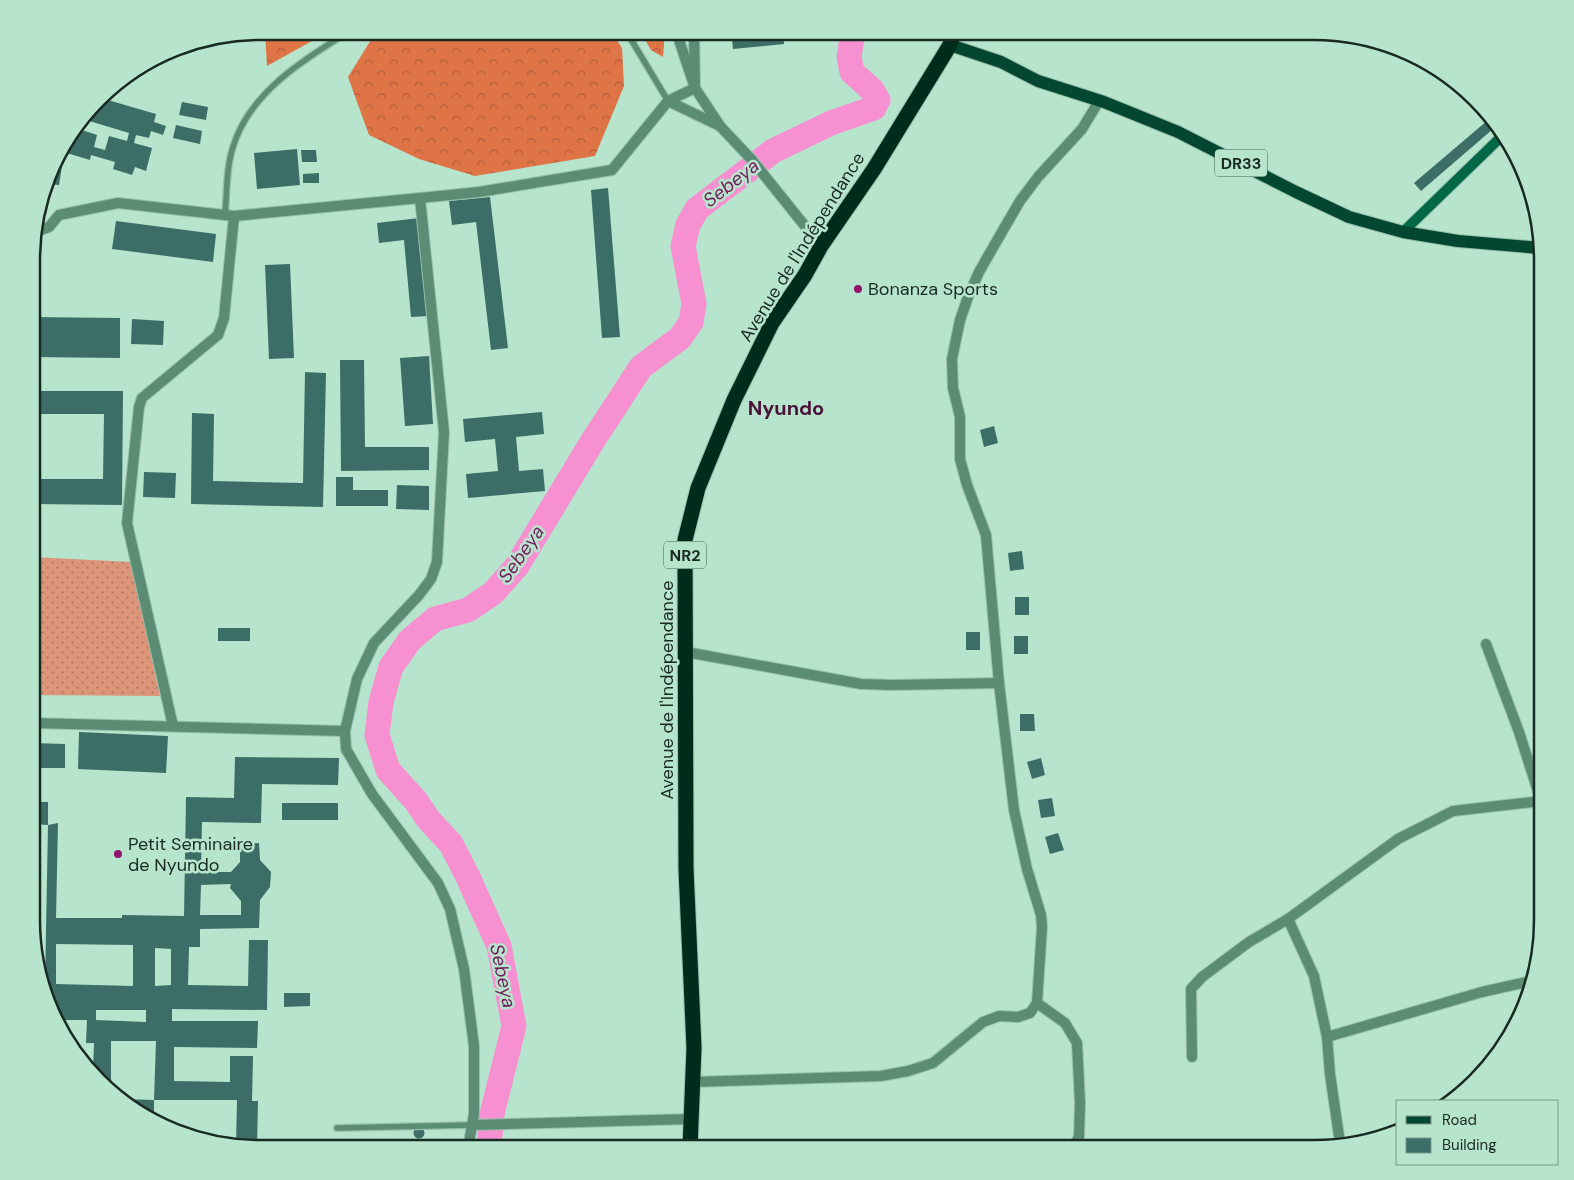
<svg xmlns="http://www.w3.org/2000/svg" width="1574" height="1180" font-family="'DM Sans',sans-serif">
<defs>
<pattern id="grass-dots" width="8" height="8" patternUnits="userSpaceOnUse" patternTransform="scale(1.25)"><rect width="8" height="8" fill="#dc9578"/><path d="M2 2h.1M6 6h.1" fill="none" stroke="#b27a62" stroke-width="1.8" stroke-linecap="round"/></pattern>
<pattern id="forest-crowns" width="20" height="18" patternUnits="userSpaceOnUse" patternTransform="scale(1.25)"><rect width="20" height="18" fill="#df7446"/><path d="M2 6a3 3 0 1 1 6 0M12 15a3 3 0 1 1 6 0" fill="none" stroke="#b45f3a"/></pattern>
</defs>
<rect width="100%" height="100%" fill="#b7e4cd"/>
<!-- grass -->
<polygon fill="url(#grass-dots)" points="33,557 131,562 160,696 32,695"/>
<!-- forest -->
<g fill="url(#forest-crowns)">
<polygon points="265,31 330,31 267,66"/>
<polygon points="382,31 611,31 622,48 624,86 595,156 475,176 419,159 369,135 348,77 374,35"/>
<polygon points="640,31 665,31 663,57 651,50"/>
</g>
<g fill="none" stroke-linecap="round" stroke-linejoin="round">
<!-- river -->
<polyline stroke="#f790d0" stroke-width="25" points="489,1148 492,1114 514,1026 499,946 467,875 451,844 428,819 416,801 388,770 377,735 381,702 391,667 410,640 435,619 468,610 493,593 517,566 592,442 641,367 680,338 691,322 694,304 683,246 688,225 697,209 773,151 831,123 874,108 878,100 872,90 852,72 849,57 853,32"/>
</g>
<!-- building -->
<g fill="#3c6e67" fill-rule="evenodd">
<polygon points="731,31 783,31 784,44 733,49"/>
<polygon points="101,98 156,114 154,122 166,126 163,135 151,131 149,138 136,135 134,143 152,148 146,171 135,167 132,175 113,169 115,162 91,155 90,160 60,151 62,146 76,128 97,135 94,147 105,150 109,136 127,141 129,133 86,120 88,113"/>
<polygon points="182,102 208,107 206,120 179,115"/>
<polygon points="1488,120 1493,129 1421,191 1414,183"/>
<polygon points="176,125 202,131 200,144 173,138"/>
<polygon points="297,149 300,185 257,189 254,153"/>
<polygon points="301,150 316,150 317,162 302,162"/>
<polygon points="55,165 62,166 59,185 49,184"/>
<polygon points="319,173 319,183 303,183 303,174"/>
<polygon points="608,188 620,337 602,338 591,190"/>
<polygon points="490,197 508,348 491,350 476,222 452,225 449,201"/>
<polygon points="419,218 428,316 411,317 404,240 379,243 377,223"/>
<polygon points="116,221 216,234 213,262 112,249"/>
<polygon points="290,264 294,358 269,359 265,265"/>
<polygon points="33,317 120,318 120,358 33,357"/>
<polygon points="132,319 164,321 163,345 131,344"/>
<polygon points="429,356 433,424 405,426 400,358"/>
<polygon points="340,360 364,360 365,447 429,447 429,470 341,471"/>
<polygon points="305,372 326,373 323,507 191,504 192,413 214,414 213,481 303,483"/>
<polygon points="33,391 123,391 122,505 33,504 33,479 103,479 104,414 33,414"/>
<polygon points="542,412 544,434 516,437 519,471 543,469 545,491 468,498 466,474 498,471 495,439 465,442 463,419"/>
<polygon points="994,426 998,443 984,447 980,430"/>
<polygon points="144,472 176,473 175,498 143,497"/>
<polygon points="336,477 353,477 353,490 388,490 388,506 336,506"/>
<polygon points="397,485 429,486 429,510 396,509"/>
<polygon points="1022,551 1024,569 1010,571 1008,553"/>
<rect x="1015" y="597" width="14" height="18"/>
<rect x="218" y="628" width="32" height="13"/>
<rect x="966" y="632" width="14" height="18"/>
<rect x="1014" y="636" width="14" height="18"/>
<polygon points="1020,714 1034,714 1035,731 1020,731"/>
<polygon points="79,732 168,736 166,773 78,769"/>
<polygon points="32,743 65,744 65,768 32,768"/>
<path d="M235 757 339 758 338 785 262 784 261 823 202 822 201 872H231L240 862V844L259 843 260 860 271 872 270 887 260 900 259 928 200 929V947H189L188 985 248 986 249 940H268L267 1010 172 1009V1021H258L257 1048 174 1047V1081L230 1082V1056H253L252 1101H258L257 1148H245L236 1146 237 1100H154L156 1041H111V1093L109 1092 93 1071 94 1043H86L87 1020H55L45 983 48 825 58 823 56 918H122V915L184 916 186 797 234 798ZM231 884 230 888 241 901V915H200L201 885ZM56 944 133 945V986L56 984ZM155 948 171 949V985L155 986ZM96 1010H146V1022L96 1020Z"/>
<polygon points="1041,758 1045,775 1032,779 1027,762"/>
<polygon points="1052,798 1055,816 1041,818 1038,800"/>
<polygon points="32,802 48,802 48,825 32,824"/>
<rect x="282" y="803" width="56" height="17"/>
<polygon points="1058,833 1064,850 1050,854 1045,837"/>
<polygon points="284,993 310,993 310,1006 284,1007"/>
<polygon points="121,1099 154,1100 154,1120 149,1117"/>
<polygon points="163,1125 182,1126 182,1134 173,1131"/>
<circle cx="419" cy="1133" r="5.5"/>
<polygon points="368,1140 378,1140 378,1146 420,1145 420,1140 425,1140 425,1147 437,1146 437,1148 359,1148 359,1147 368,1146"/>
<polygon points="455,1143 455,1148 443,1148 443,1144"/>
</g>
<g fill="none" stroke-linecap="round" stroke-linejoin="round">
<!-- lane casing -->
<g stroke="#97bfab" stroke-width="8">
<g id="lane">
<polyline points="626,31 668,101"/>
<path d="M225 216C227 193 226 169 233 147 249 93 304 59 350 31"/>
<polyline points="337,1128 472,1125"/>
</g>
</g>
<!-- street casing -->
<g stroke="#97bfab" stroke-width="12">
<g id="street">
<polyline points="676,31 695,88 720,126 752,160 821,246"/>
<polyline points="668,101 695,88 694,31"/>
<polyline points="420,198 479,192 612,170 668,101 720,126"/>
<polyline points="1486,644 1519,732 1542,804"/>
<polyline points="686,652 861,684 893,685 999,683"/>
<polyline points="32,723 345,731 357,679 374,643 419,595 431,579 437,562 444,432 420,198 234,216 118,203 59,215 49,227 33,233"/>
<polyline points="173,726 127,523 139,407 142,398 218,335 224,318 234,216"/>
<polyline points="345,731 346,749 372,794 438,883 450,909 464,969 474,1046 474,1114 468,1148"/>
<polyline points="1288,919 1314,976 1327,1037 1330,1074 1340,1143"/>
<polyline points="1037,1003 1065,1023 1077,1043 1080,1103 1079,1137 1072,1149"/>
<polyline points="1327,1037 1482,992 1531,981"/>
<polyline points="1192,1057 1191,989 1202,977 1249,942 1288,919 1398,839 1453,811 1542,801"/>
<polyline points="692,1082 881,1076 908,1071 933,1063 983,1022 999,1016 1018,1017 1030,1013 1037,1003 1042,927 1041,915 1027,869 1014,810 999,683 986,535 967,485 960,459 960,417 953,388 952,359 960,320 968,297 979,272 999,237 1020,201 1038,177 1082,129 1099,101"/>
<polyline points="472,1125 691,1119"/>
</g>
</g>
<!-- secondary casing -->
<g stroke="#97bfab" stroke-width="12">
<polyline id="secondary" points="1403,232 1502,136"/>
</g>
<!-- primary casing -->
<g stroke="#97bfab" stroke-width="14">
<polyline id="primary" points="950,45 1001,62 1038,81 1104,102 1178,132 1296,192 1349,217 1403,232 1458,241 1540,248"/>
</g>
<!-- highway casing -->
<g stroke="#97bfab" stroke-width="17">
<polyline id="highway" points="690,1148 694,1048 686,869 685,540 698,488 734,400 772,323 805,275 821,246 874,169 950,45 954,32"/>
</g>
<!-- lane -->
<use href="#lane" stroke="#5b8d75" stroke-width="5.5"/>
<!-- street -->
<use href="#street" stroke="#5b8d75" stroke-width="10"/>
<!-- secondary -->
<use href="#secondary" stroke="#006847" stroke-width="10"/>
<!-- primary -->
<use href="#primary" stroke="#034730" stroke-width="12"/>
<!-- highway -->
<use href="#highway" stroke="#002c1b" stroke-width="15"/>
</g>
<!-- markers -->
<g fill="#92146f" stroke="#b7e4cd" stroke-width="2">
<circle cx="858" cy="289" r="5"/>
<circle cx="118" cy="854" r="5"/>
</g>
<g text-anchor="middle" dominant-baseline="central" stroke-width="5" stroke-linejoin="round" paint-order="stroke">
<!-- shield labels -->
<g fill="#b7e4cd" stroke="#486255" stroke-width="1">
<rect x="1215" y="149.5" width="52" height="27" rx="4"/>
<rect x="664" y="541.5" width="42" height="27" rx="4"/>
</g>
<g font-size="16" font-weight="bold" fill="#192a22">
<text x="1241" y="163">DR33</text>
<text x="685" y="555">NR2</text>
</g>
<!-- street labels -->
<g font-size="18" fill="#192a22" stroke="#b7e4cd">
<text transform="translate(802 247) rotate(-58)">Avenue de l'Indépendance</text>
<text transform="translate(667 690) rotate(-90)">Avenue de l'Indépendance</text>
</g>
<!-- poi labels -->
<g font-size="18" fill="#192a22" stroke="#b7e4cd" text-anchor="start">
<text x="868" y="289">Bonanza Sports</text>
<text x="128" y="844">Petit Seminaire<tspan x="128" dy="21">de Nyundo</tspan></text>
</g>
<!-- water labels -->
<g font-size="19" font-style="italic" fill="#751c5a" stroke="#b7e4cd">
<text transform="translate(731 183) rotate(-38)">Sebeya</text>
<text transform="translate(521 554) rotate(-55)">Sebeya</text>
<text transform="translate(503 976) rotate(78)">Sebeya</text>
</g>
<!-- quarter labels -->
<g font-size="20" font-weight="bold" fill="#4b1139" stroke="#b7e4cd">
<text x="786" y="408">Nyundo</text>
</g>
</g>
<!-- crop -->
<path d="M0 0H1574V1180H0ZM260 40H1314A220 220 0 0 1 1534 260V920A220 220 0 0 1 1314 1140H260A220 220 0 0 1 40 920V260A220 220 0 0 1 260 40Z" fill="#b7e4cd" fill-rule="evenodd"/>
<path fill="none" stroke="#192a22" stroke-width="2.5" d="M260 40H1314A220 220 0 0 1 1534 260V920A220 220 0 0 1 1314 1140H260A220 220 0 0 1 40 920V260A220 220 0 0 1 260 40Z"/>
<!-- legend -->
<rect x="1396" y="1100" width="162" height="65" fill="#b7e4cd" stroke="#789a89"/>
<rect x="1406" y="1116" width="25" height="8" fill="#034730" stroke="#789a89"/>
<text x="1442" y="1125" font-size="15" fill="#192a22">Road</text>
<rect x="1406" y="1138" width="25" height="15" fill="#3c6e67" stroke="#789a89"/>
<text x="1442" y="1150" font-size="15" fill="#192a22">Building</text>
</svg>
